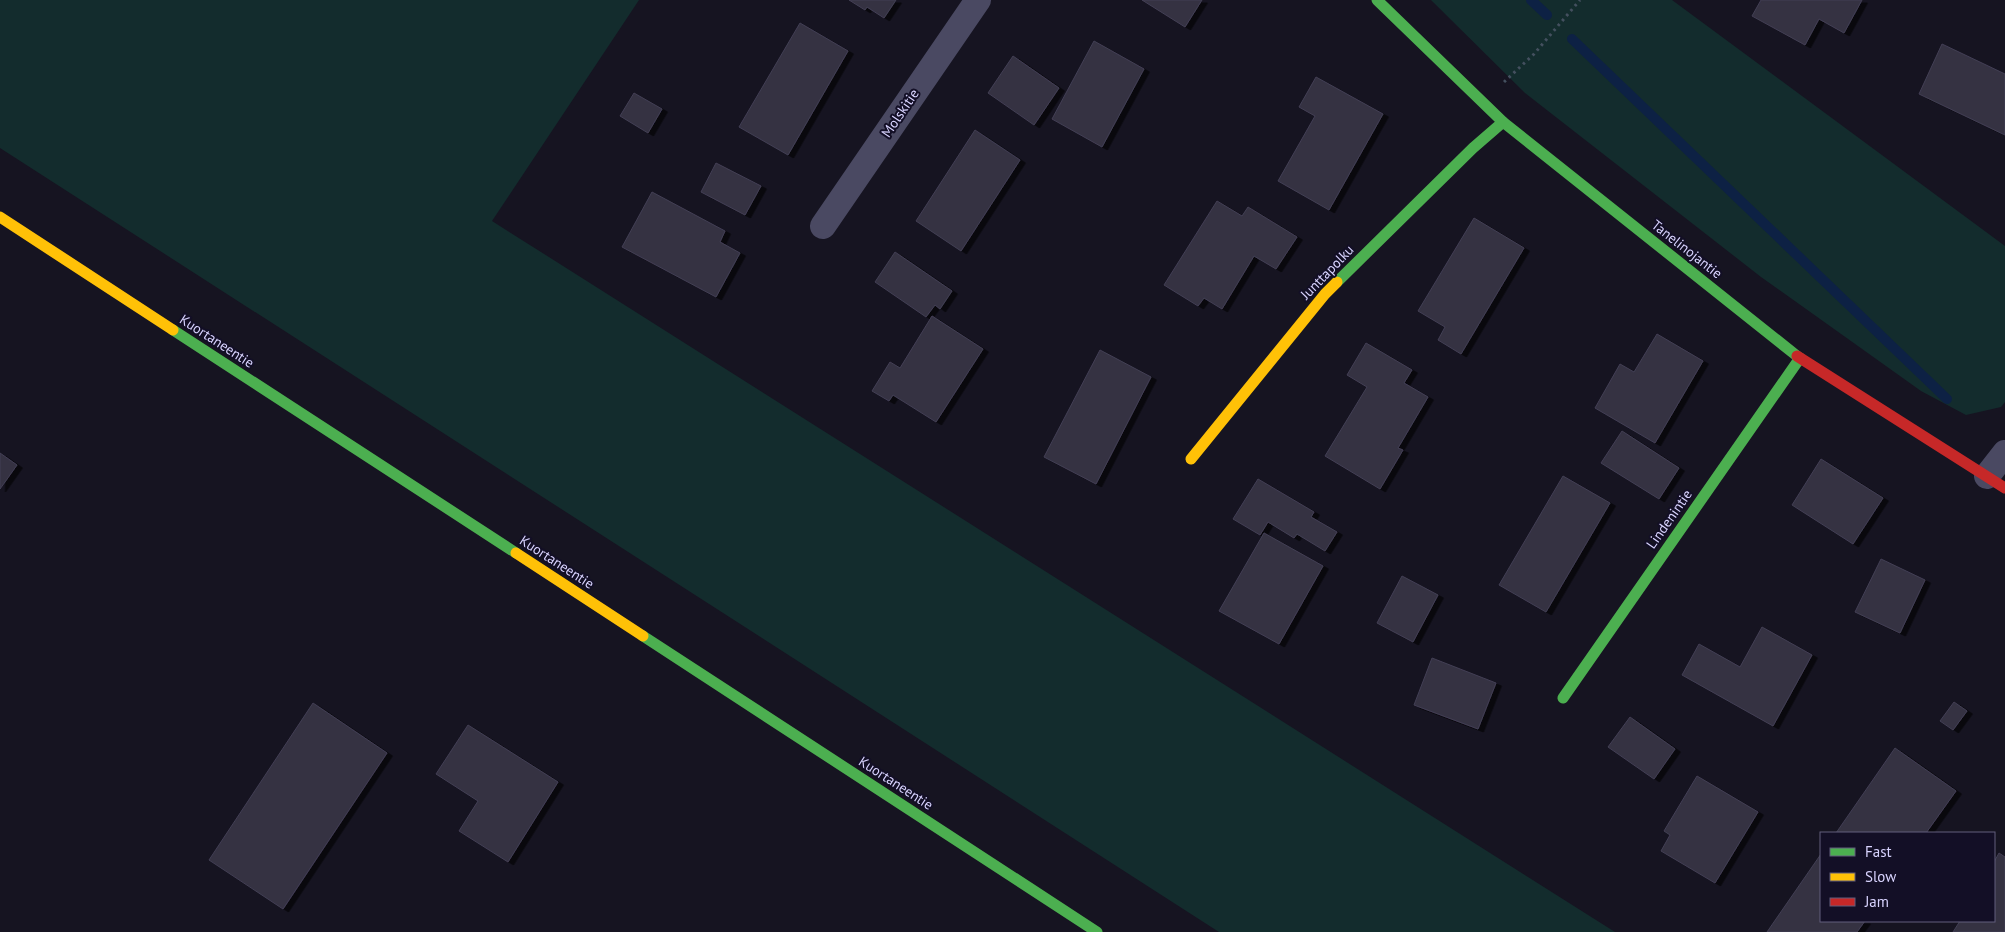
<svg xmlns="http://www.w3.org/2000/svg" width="2005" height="932" font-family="'PT Sans',sans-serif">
<defs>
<filter id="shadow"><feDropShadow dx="5.5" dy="3" stdDeviation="0" flood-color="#0009"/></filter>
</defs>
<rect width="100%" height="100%" fill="#161421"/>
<!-- green -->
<g fill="#132c2d">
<polygon points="0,0 639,0 492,221 1615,932 1219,932 0,148"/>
<polygon points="1431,0 1672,0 2005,246 2005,402 2001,407 1966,415 1921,391 1761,277 1525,93"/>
</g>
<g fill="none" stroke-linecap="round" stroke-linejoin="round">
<!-- stream -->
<g stroke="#0d2144" stroke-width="10">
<polyline points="1531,0 1547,15"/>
<polyline points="1572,39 1947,399"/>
</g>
</g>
<!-- building -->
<g fill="#343243" stroke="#433f54" filter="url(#shadow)">
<polygon points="849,0 896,0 884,18 867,7 865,10"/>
<polygon points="1142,0 1202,0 1185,27"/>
<polygon points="1761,0 1862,0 1844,33 1819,19 1805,45 1752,16"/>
<polygon points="800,23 848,51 788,155 739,127"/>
<polygon points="1094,41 1144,69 1102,147 1052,119"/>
<polygon points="1942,44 2005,74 2005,135 1919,94"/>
<polygon points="1013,56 1059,88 1034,125 988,93"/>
<polygon points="1316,77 1383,114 1329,210 1278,181 1315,116 1299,107"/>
<polygon points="634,93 662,109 648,133 620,116"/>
<polygon points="975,130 1020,160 961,251 916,221"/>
<polygon points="716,163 761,186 745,215 701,192"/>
<polygon points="652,192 725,231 720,242 740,253 716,297 622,247"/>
<polygon points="1217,201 1242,216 1248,207 1297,237 1276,269 1254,256 1222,309 1204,298 1198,306 1164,285"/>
<polygon points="1474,218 1524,248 1461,354 1438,340 1445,327 1418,311"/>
<polygon points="895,252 952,291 940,309 935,305 926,317 875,282"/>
<polygon points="932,316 983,349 936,422 893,395 889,401 872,391 890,362 900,368"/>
<polygon points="1657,334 1703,361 1655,443 1595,408 1620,364 1634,372"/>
<polygon points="1366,343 1412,370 1404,383 1428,397 1398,448 1403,450 1380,489 1325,456 1367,387 1347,375"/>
<polygon points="1100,350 1151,377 1096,484 1044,457"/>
<polygon points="1622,431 1679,468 1659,499 1601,463"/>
<polygon points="0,453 17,465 0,489"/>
<polygon points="1821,459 1883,498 1853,544 1792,505"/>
<polygon points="1563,476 1610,503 1546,612 1499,585"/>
<polygon points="1258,479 1314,512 1311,517 1337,532 1325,551 1297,534 1294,538 1268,522 1260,535 1233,519"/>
<polygon points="1264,533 1323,566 1279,644 1219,611"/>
<polygon points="1881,559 1925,580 1900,633 1855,612"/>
<polygon points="1402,576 1438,595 1413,642 1377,623"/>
<polygon points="1762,627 1812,655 1773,726 1682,675 1699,644 1740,667"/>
<polygon points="1432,658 1496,683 1478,729 1414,705"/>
<polygon points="1954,702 1967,711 1953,730 1940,721"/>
<polygon points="313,703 387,753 283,909 209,860"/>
<polygon points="1630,717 1675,749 1654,779 1608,747"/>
<polygon points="468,725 558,782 508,862 459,831 478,801 436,774"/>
<polygon points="1895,748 1956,791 1926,833 1836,833"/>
<polygon points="1697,776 1758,812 1715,883 1661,851 1670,835 1664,831"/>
<polygon points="1999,853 2005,857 2005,932 1953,932 1960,921 1994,921 1994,862"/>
<polygon points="1821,854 1821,921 1865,921 1857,932 1767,932"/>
</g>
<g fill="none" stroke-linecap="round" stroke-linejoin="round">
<!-- path -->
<polyline stroke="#44505f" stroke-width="3" stroke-dasharray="2.5 4" stroke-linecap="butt" points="1504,82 1534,54 1580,0"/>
<!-- street -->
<g stroke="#4a4962" stroke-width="26">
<polyline points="823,226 978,0"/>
<polyline points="1987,476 2005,453"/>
</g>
<!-- fast -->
<g stroke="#4caf50" stroke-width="11">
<polyline points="1377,0 1503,122 1797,356"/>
<polyline points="1337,282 1473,148 1503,122"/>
<polyline points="173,330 516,553"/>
<polyline points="643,636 1097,932"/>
<polyline points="1563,698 1800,358"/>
</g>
<!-- slow -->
<g stroke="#ffc107" stroke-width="11">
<polyline points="0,217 173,330"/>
<polyline points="1191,459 1325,294 1337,282"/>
<polyline points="516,553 643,636"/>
</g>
<!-- jam -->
<polyline stroke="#c62828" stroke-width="11" points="1797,356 2005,488"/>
</g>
<g text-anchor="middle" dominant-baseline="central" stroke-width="4" stroke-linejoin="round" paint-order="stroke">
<!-- street labels -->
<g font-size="14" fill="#d9d4ff" stroke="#130f26">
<text transform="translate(900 113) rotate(-56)">Molskitie</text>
<text transform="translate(1687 249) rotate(38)">Tanelinojantie</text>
<text transform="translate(1327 272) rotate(-46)">Junttapolku</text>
<text transform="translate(217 341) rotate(33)">Kuortaneentie</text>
<text transform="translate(1669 519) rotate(-55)">Lindenintie</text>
<text transform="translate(557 562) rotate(33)">Kuortaneentie</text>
<text transform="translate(896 783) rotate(33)">Kuortaneentie</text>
</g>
</g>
<!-- legend -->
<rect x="1820" y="832" width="175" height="90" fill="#130f26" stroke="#625e7d"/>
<rect x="1830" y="848" width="25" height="8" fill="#4caf50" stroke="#625e7d"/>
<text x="1865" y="857" font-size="15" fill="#d9d4ff">Fast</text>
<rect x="1830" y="873" width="25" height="8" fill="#ffc107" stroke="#625e7d"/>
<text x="1865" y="882" font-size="15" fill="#d9d4ff">Slow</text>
<rect x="1830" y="898" width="25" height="8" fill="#c62828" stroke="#625e7d"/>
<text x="1865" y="907" font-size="15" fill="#d9d4ff">Jam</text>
</svg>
